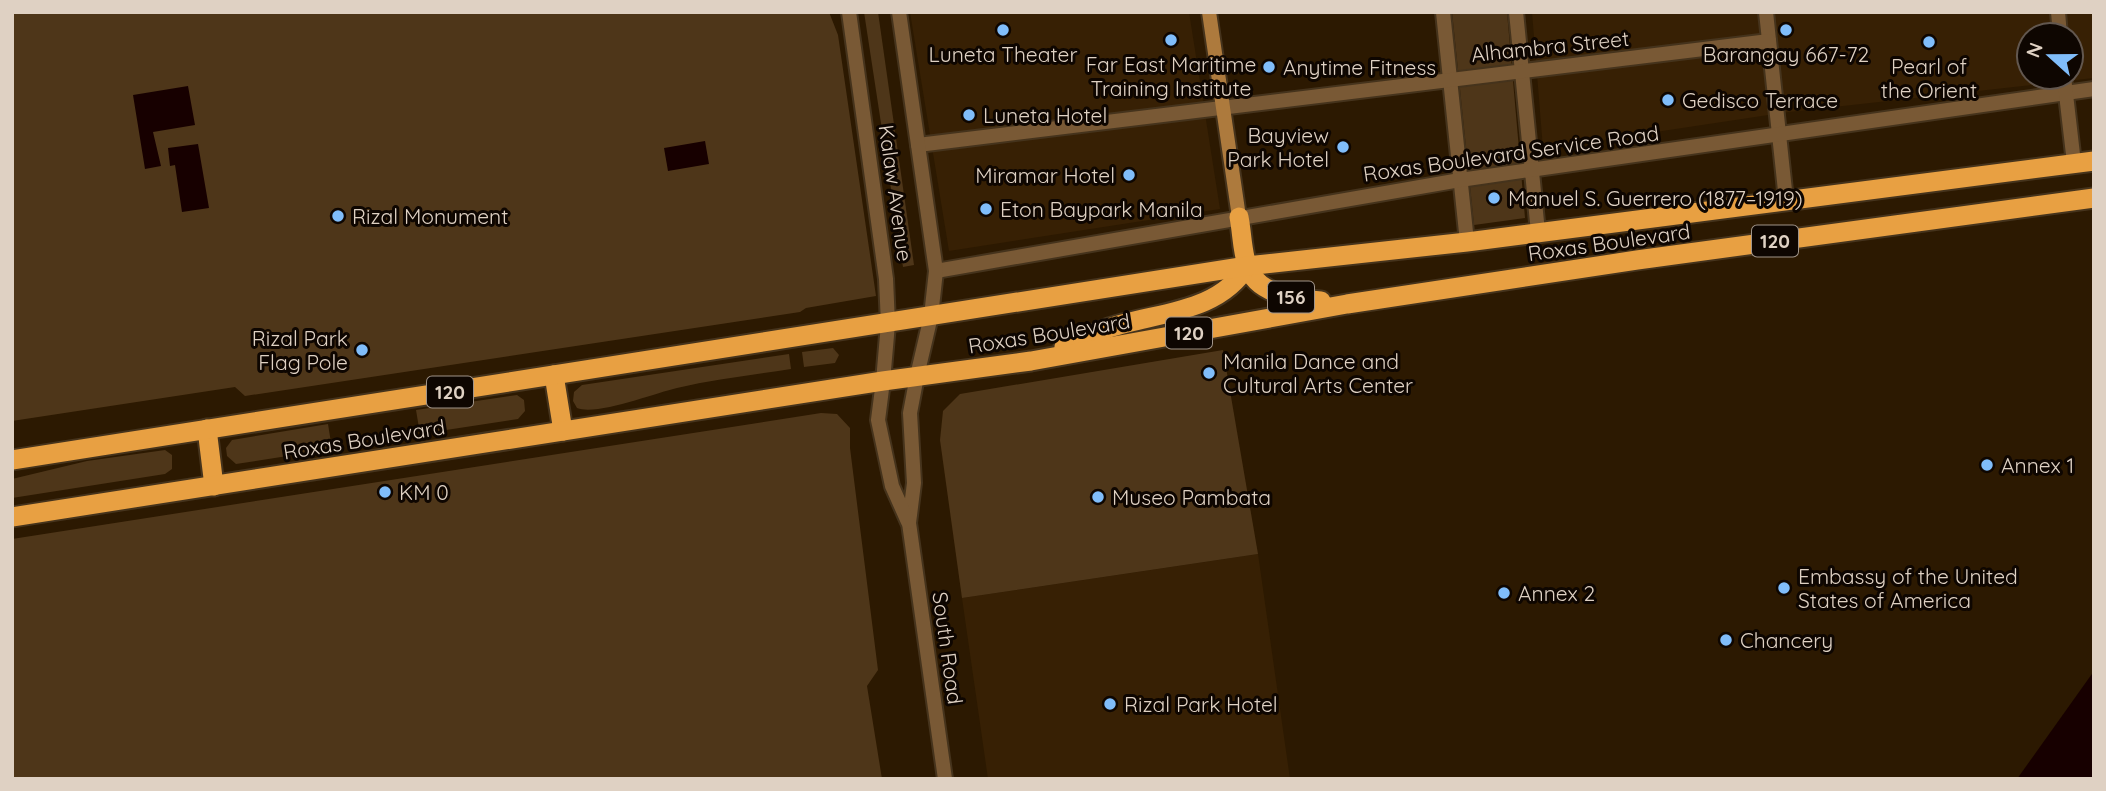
<svg xmlns="http://www.w3.org/2000/svg" width="2106" height="791" font-family="Quicksand,sans-serif">
<rect width="100%" height="100%" fill="#2c1901"/>
<!-- built -->
<g fill="#372004" fill-rule="evenodd">
<polygon points="910,12 1189,12 1220,209 949,251"/>
<path d="M1532 12H2094V78L1789 112 1543 149ZM2029 35H2071V77H2029Z"/>
<polygon points="1258,554 1290,779 988,779 962,598"/>
</g>
<!-- green -->
<g fill="#4e3619">
<polygon points="12,12 829,12 838,35 876,296 806,308 800,312 245,396 235,387 12,421"/>
<polygon points="864,12 878,12 914,265 903,267"/>
<polygon points="1452,12 1507,12 1525,218 1474,225"/>
<polygon points="833,348 839,355 835,363 804,367 802,352"/>
<polygon points="1223,350 1258,554 962,598 940,440 943,411 960,394"/>
<path d="M789 354 791 369C753 375 715 379 677 388 655 393 597 416 577 408L573 401 574 392 582 385Z"/>
<polygon points="517,395 524,400 525,411 518,419 420,434 416,410"/>
<polygon points="821,413 837,414 850,428 850,448 878,670 867,686 882,779 12,779 12,539"/>
<polygon points="328,424 332,449 236,464 227,456 226,448 232,440"/>
<polygon points="165,450 172,455 172,469 165,474 12,498 12,479 87,461"/>
</g>
<!-- water -->
<g fill="#170000">
<polygon points="188,86 195,125 153,132 161,166 145,169 133,95"/>
<polygon points="705,141 709,164 668,171 664,148"/>
<polygon points="198,144 209,208 182,212 175,165 170,166 168,148"/>
<polygon points="2094,671 2094,779 2017,779"/>
</g>
<g fill="none" stroke-linecap="round" stroke-linejoin="round">
<!-- minor casing -->
<g stroke="#45331c" stroke-width="18">
<g id="minor">
<polyline points="1443,12 1467,242"/>
<polyline points="1516,12 1538,232"/>
<polyline points="1766,12 1786,200"/>
<polyline points="918,145 1769,41"/>
<polyline points="936,271 1460,180 2094,89"/>
<polyline points="917,376 910,413 914,483 909,523 945,779"/>
<polyline points="883,381 878,420 892,486 908,522"/>
</g>
</g>
<!-- tertiary casing -->
<g stroke="#45331c" stroke-width="18">
<g id="tertiary">
<polyline points="849,12 886,279 888,324 883,381"/>
<polyline points="899,12 936,271 931,316 917,376"/>
<polyline points="2058,12 2060,35"/>
<polyline points="2064,77 2074,163"/>
</g>
</g>
<!-- secondary casing -->
<g stroke="#45331c" stroke-width="18">
<polyline id="secondary" points="1209,12 1239,217"/>
</g>
<!-- trunk casing -->
<g stroke="#45331c" stroke-width="23">
<g id="trunk">
<path d="M1239 217C1242 232 1242 250 1247 265 1256 295 1296 299 1321 301"/>
<path d="M1064 347C1079 341 1094 334 1109 328 1157 312 1219 313 1247 266"/>
<polyline points="554,375 563,431"/>
<polyline points="207,429 214,486"/>
<polyline points="12,460 1247,266 1467,242 2094,161"/>
<polyline points="12,517 883,381 1031,361 1347,304 1637,260 2094,198"/>
</g>
</g>
<!-- minor -->
<use href="#minor" stroke="#795935" stroke-width="14"/>
<!-- tertiary -->
<use href="#tertiary" stroke="#795935" stroke-width="14"/>
<!-- secondary -->
<use href="#secondary" stroke="#ad7a3d" stroke-width="14"/>
<!-- trunk -->
<use href="#trunk" stroke="#e8a042" stroke-width="19"/>
</g>
<!-- markers -->
<g fill="#80bdfa" stroke="#0e0601" stroke-width="2.5">
<circle cx="1003" cy="30" r="7"/>
<circle cx="1786" cy="30" r="7"/>
<circle cx="1171" cy="40" r="7"/>
<circle cx="1929" cy="42" r="7"/>
<circle cx="1269" cy="67" r="7"/>
<circle cx="1668" cy="100" r="7"/>
<circle cx="969" cy="115" r="7"/>
<circle cx="1343" cy="147" r="7"/>
<circle cx="1129" cy="175" r="7"/>
<circle cx="1494" cy="198" r="7"/>
<circle cx="986" cy="209" r="7"/>
<circle cx="338" cy="216" r="7"/>
<circle cx="362" cy="350" r="7"/>
<circle cx="1209" cy="373" r="7"/>
<circle cx="1987" cy="465" r="7"/>
<circle cx="385" cy="492" r="7"/>
<circle cx="1098" cy="497" r="7"/>
<circle cx="1784" cy="588" r="7"/>
<circle cx="1504" cy="593" r="7"/>
<circle cx="1726" cy="640" r="7"/>
<circle cx="1110" cy="704" r="7"/>
</g>
<g text-anchor="middle" dominant-baseline="central" stroke-width="6" stroke-linejoin="round" paint-order="stroke">
<!-- shield labels -->
<g fill="#0e0601" stroke="#a09489" stroke-width="2">
<rect x="1752" y="225.5" width="46" height="31" rx="5"/>
<rect x="1268" y="281.5" width="46" height="31" rx="5"/>
<rect x="1166" y="317.5" width="46" height="31" rx="5"/>
<rect x="427" y="376.5" width="46" height="31" rx="5"/>
</g>
<g font-size="19" font-weight="bold" fill="#dfd1c3">
<text x="1775" y="241">120</text>
<text x="1291" y="297">156</text>
<text x="1189" y="333">120</text>
<text x="450" y="392">120</text>
</g>
<!-- street labels -->
<g font-size="21" fill="#dfd1c3" stroke="#0e0601">
<text transform="translate(1550 46) rotate(-6)">Alhambra Street</text>
<text transform="translate(1511 153) rotate(-8)">Roxas Boulevard Service Road</text>
<text transform="translate(896 193) rotate(82)">Kalaw Avenue</text>
<text transform="translate(1609 242) rotate(-8)">Roxas Boulevard</text>
<text transform="translate(1049 333) rotate(-9)">Roxas Boulevard</text>
<text transform="translate(364 439) rotate(-9)">Roxas Boulevard</text>
<text transform="translate(948 648) rotate(82)">South Road</text>
</g>
<!-- poi labels -->
<g font-size="21" fill="#dfd1c3" stroke="#0e0601" text-anchor="start">
<text x="1003" y="54" text-anchor="middle">Luneta Theater</text>
<text x="1786" y="54" text-anchor="middle">Barangay 667-72</text>
<text x="1171" y="64" text-anchor="middle">Far East Maritime<tspan x="1171" dy="24">Training Institute</tspan></text>
<text x="1929" y="66" text-anchor="middle">Pearl of<tspan x="1929" dy="24">the Orient</tspan></text>
<text x="1283" y="67">Anytime Fitness</text>
<text x="1682" y="100">Gedisco Terrace</text>
<text x="983" y="115">Luneta Hotel</text>
<text x="1329" y="135" text-anchor="end">Bayview<tspan x="1329" dy="24">Park Hotel</tspan></text>
<text x="1115" y="175" text-anchor="end">Miramar Hotel</text>
<text x="1508" y="198">Manuel S. Guerrero (1877–1919)</text>
<text x="1000" y="209">Eton Baypark Manila</text>
<text x="352" y="216">Rizal Monument</text>
<text x="348" y="338" text-anchor="end">Rizal Park<tspan x="348" dy="24">Flag Pole</tspan></text>
<text x="1223" y="361">Manila Dance and<tspan x="1223" dy="24">Cultural Arts Center</tspan></text>
<text x="2001" y="465">Annex 1</text>
<text x="399" y="492">KM 0</text>
<text x="1112" y="497">Museo Pambata</text>
<text x="1798" y="576">Embassy of the United<tspan x="1798" dy="24">States of America</tspan></text>
<text x="1518" y="593">Annex 2</text>
<text x="1740" y="640">Chancery</text>
<text x="1124" y="704">Rizal Park Hotel</text>
</g>
</g>
<!-- border -->
<rect width="2106" height="791" fill="none" stroke="#dfd1c3" stroke-width="28"/>
<!-- north arrow -->
<g transform="translate(2050 56) rotate(291)"><circle r="33" fill="#0e0601" stroke="#62574f" stroke-width="2"/>
<path d="M0-5L12 26L0 18L-12 26Z" fill="#80bdfa"/>
<text y="-10" font-size="19" font-weight="bold" text-anchor="middle" fill="#dfd1c3">N</text>
</g>
</svg>
